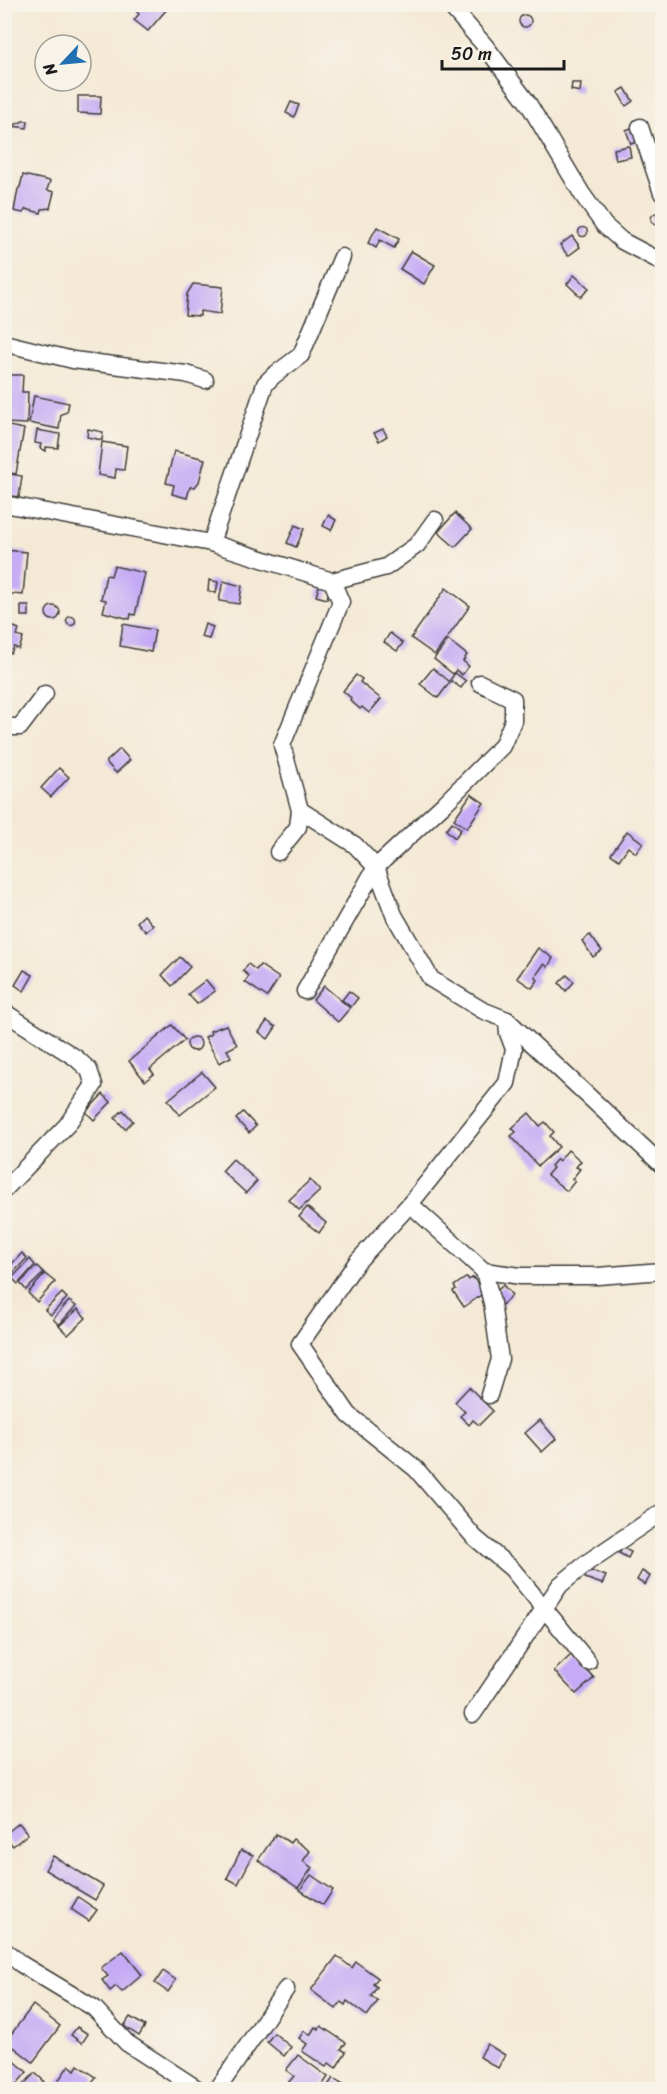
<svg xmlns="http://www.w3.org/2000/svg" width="667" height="2094" font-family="Sriracha,sans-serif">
<rect width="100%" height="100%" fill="#f7f3e8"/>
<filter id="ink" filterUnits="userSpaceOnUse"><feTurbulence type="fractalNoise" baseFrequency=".0167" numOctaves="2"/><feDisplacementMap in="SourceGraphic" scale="12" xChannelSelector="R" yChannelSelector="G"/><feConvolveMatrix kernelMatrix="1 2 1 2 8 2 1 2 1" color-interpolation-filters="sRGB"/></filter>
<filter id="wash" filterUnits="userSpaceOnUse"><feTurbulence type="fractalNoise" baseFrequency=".008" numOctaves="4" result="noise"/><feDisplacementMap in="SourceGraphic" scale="24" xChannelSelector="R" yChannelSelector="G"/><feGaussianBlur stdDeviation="1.35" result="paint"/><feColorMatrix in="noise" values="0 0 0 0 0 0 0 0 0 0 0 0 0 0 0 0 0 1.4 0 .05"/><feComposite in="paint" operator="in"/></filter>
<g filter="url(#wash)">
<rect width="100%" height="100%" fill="#f4e9d5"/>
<g id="blocks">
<!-- building -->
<g fill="#c5abf5">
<polygon points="138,4 161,4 167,9 148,31 134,20 139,14 134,9"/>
<circle cx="525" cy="21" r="6"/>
<polygon points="572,83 581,83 580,92 571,90"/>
<polygon points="625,88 633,101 626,106 618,92"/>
<polygon points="78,96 101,96 100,114 78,113"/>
<polygon points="291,102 299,105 294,117 286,113"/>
<polygon points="23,121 28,121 27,128 12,126"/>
<polygon points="634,127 640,141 631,144 626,130"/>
<polygon points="629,146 631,157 616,160 614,149"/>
<polygon points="23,175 50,181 47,190 54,192 50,208 42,209 41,213 26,209 23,213 14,211 18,189 20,187"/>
<circle cx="657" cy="219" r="6"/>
<polygon points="377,227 399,239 394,248 380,240 376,248 368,243"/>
<circle cx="583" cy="232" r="4.5"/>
<polygon points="572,236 580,247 568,256 560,245"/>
<polygon points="411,251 435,265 424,284 400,269"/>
<polygon points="574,275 589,288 581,297 567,284"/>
<polygon points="193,284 223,287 220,314 200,311 200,316 185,315 187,294"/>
<polygon points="4,375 23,375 22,392 28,392 27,424 4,423"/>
<polygon points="34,396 69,403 67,412 61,414 59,429 29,423"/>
<polygon points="4,425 24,429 16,474 4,472"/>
<polygon points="88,429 103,432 102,440 87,437"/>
<polygon points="383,429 387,436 379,441 374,433"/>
<polygon points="37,430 60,434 58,448 46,447 46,451 40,448 41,444 35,443"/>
<polygon points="102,442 127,446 124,470 116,469 115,478 98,475"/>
<polygon points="174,451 205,459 199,482 195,487 190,487 187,498 172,494 174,485 166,483"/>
<polygon points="4,473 22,476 19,497 4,495"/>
<polygon points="455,513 472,529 455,547 438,532"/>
<polygon points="328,515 336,520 331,530 323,526"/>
<polygon points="295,525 304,529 296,547 287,543"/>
<polygon points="4,550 27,552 23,595 4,593"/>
<polygon points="114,566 145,573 135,615 131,614 130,619 103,612 106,600 101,599 106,575 111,576"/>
<polygon points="209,580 218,582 216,593 208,591"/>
<polygon points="223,581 242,586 239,604 219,601"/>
<polygon points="320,583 330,586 327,599 316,596"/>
<polygon points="446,588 470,606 435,655 411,638"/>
<rect x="21" y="606" width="8" height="10"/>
<circle cx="53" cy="613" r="7"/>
<circle cx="71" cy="621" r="4.5"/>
<polygon points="4,623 19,629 17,636 23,638 19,649 14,647 11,653 4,651"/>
<polygon points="123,624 155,630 151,652 120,646"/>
<polygon points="205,624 213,627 209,639 201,637"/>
<polygon points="390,633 403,643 397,651 384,642"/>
<polygon points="448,640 467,655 463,661 469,666 462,675 456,670 453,674 434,659"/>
<polygon points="433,668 450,682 438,698 420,684"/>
<polygon points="455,673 466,681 461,688 450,680"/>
<polygon points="356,675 362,679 360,682 381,699 369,713 362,707 360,709 350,700 351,698 343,691"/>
<polygon points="120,749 130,760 116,773 106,762"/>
<polygon points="59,768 69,777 51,797 41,788"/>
<polygon points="471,794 484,803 467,828 454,819"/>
<polygon points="452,822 461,829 455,838 446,830"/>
<polygon points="627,831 643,843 636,853 628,847 619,860 611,854"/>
<polygon points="144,915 153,925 146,932 137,922"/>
<polygon points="590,935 602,951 593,957 582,941"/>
<polygon points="538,948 553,958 548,967 544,964 535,977 538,980 532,988 517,978"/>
<polygon points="180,957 190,967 172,986 162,975"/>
<polygon points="248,964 256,970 260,965 279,978 267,997 245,982 249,976 243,971"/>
<polygon points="24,970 33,975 24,991 15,985"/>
<polygon points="567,975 574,982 566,991 559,983"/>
<polygon points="206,980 215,991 197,1004 188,994"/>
<polygon points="324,986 350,1008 338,1022 313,1000"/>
<polygon points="349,991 358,998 351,1007 342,1000"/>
<polygon points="267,1021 276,1027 268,1039 259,1032"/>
<polygon points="172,1025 185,1040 150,1069 154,1074 145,1081 129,1061"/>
<polygon points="226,1025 237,1045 227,1050 231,1057 219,1063 205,1037 211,1034 210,1031"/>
<circle cx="194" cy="1044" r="7"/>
<polygon points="202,1072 215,1087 180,1115 168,1100"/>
<polygon points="103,1094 111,1102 94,1120 86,1112"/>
<polygon points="123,1110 133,1121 125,1129 115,1118"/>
<polygon points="243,1112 256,1126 249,1133 236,1119"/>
<polygon points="529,1113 540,1126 545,1122 554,1132 550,1136 559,1147 538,1166 511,1136 516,1132 512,1128"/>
<polygon points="568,1150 581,1161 576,1167 580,1169 572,1179 575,1181 567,1191 547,1175 553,1168 551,1166 557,1159 559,1161"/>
<polygon points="233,1159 257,1181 246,1193 222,1171"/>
<polygon points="310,1180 320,1191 299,1210 289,1200"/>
<polygon points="307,1207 326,1223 319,1233 299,1217"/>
<polygon points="22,1253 27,1258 10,1276 5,1271"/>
<polygon points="30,1259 35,1265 18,1284 12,1278"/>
<polygon points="37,1266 44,1273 26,1290 20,1283"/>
<polygon points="45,1274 55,1282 37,1302 28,1293"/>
<polygon points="467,1277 469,1280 473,1277 484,1293 464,1307 453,1291 456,1289 454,1286"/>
<polygon points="503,1285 512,1295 502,1305 493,1295"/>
<polygon points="62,1293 67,1298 51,1315 45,1310"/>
<polygon points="69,1301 76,1306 59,1325 53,1319"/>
<polygon points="78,1309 86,1318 68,1335 59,1326"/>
<polygon points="469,1387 493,1411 479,1425 473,1420 469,1425 460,1416 465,1412 455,1402"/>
<polygon points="540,1420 556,1439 542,1452 525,1433"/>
<polygon points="623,1548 631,1552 628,1558 619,1553"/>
<polygon points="588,1570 606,1576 602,1584 585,1578"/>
<polygon points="642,1571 650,1576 645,1585 637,1580"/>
<polygon points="572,1654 594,1678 576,1694 554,1671"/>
<polygon points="19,1823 28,1834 13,1846 4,1835"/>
<polygon points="276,1834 290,1843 293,1839 310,1851 303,1861 312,1868 298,1888 258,1860"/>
<polygon points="241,1850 253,1855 238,1884 227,1878"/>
<polygon points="53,1856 103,1886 95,1900 45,1870"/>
<polygon points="311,1875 333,1890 323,1905 300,1890"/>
<polygon points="78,1897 97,1910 89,1921 71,1909"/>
<polygon points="123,1951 142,1975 122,1992 116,1986 110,1991 102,1980 108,1976 101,1968"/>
<polygon points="337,1956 352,1968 356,1962 378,1978 373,1984 377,1987 371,1996 378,2001 367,2016 347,2001 345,2005 341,2002 336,2009 311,1990"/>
<polygon points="163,1971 176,1980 168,1992 155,1983"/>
<polygon points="33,2005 60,2026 33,2062 6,2041"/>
<polygon points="130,2017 145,2026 139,2036 124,2026"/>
<polygon points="321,2026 346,2043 341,2049 346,2052 336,2068 329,2063 326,2067 302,2051 307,2044 299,2038 304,2031 310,2035 315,2027 319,2029"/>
<polygon points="77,2027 88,2034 82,2043 71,2035"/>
<polygon points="274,2033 291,2047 284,2056 267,2042"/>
<polygon points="487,2044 505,2055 498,2068 480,2057"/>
<polygon points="4,2052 27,2072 15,2086 4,2076"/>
<polygon points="298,2055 328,2077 319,2090 297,2090 288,2083 294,2076 286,2070"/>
<polygon points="69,2065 75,2070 78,2065 96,2077 87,2090 64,2090 56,2084"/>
<polygon points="35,2073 44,2081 36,2090 28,2090 23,2085"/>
<polygon points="333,2078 348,2087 346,2090 325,2090"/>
</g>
</g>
</g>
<g filter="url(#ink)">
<use href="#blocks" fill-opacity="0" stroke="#3c3b38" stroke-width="1.5"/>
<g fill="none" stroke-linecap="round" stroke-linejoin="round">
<!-- minor casing -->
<g stroke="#3c3b38" stroke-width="19">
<g id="minor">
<polyline points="449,4 486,47 528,103 582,194 604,225 622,241 662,262"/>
<polyline points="640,127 662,193"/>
<polyline points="4,343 73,360 186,374 205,380"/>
<polyline points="4,504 211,543 332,581 341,602 282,745 300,810 355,845 376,867 394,915 431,979 482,1010 507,1020 662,1165"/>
<polyline points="211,543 265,384 273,376 301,355 342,257"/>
<polyline points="332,581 386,567 417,545 435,520"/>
<polyline points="4,727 20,727 45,694"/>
<polyline points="278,852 298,827 300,810"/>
<polyline points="305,991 376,867 444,804 502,746 513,721 513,699 480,683"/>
<polyline points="4,1012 76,1058 89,1070 94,1085 67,1125 4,1190"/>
<polyline points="507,1020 508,1033 514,1049 507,1083 410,1204 357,1262 300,1344 349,1415 416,1469 474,1537 512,1569 588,1662"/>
<polyline points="410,1204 484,1271 521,1276 598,1276 662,1271"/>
<polyline points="484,1271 492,1303 500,1359 489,1395"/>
<polyline points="473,1714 560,1585 588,1562 662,1512"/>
<polyline points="4,1950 21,1964 94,2008 127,2043 199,2090"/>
<polyline points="217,2090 286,1989"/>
</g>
</g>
<!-- minor -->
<use href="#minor" stroke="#fff" stroke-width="16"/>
</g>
</g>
<!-- margin -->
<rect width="667" height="2094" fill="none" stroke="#f7f3e8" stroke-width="24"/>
<!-- north arrow -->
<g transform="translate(63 63) rotate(244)"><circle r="28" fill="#f7f3e8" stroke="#9f9d96" stroke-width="1.5"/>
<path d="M0-4.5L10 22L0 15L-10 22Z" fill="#1f6fb2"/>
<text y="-9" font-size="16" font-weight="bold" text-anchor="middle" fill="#1c1c1c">N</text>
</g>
<!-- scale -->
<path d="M442 60v9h122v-9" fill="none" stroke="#1c1c1c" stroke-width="3"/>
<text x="451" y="60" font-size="18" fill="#1c1c1c" stroke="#f7f3e8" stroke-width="4.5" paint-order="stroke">50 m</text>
</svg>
